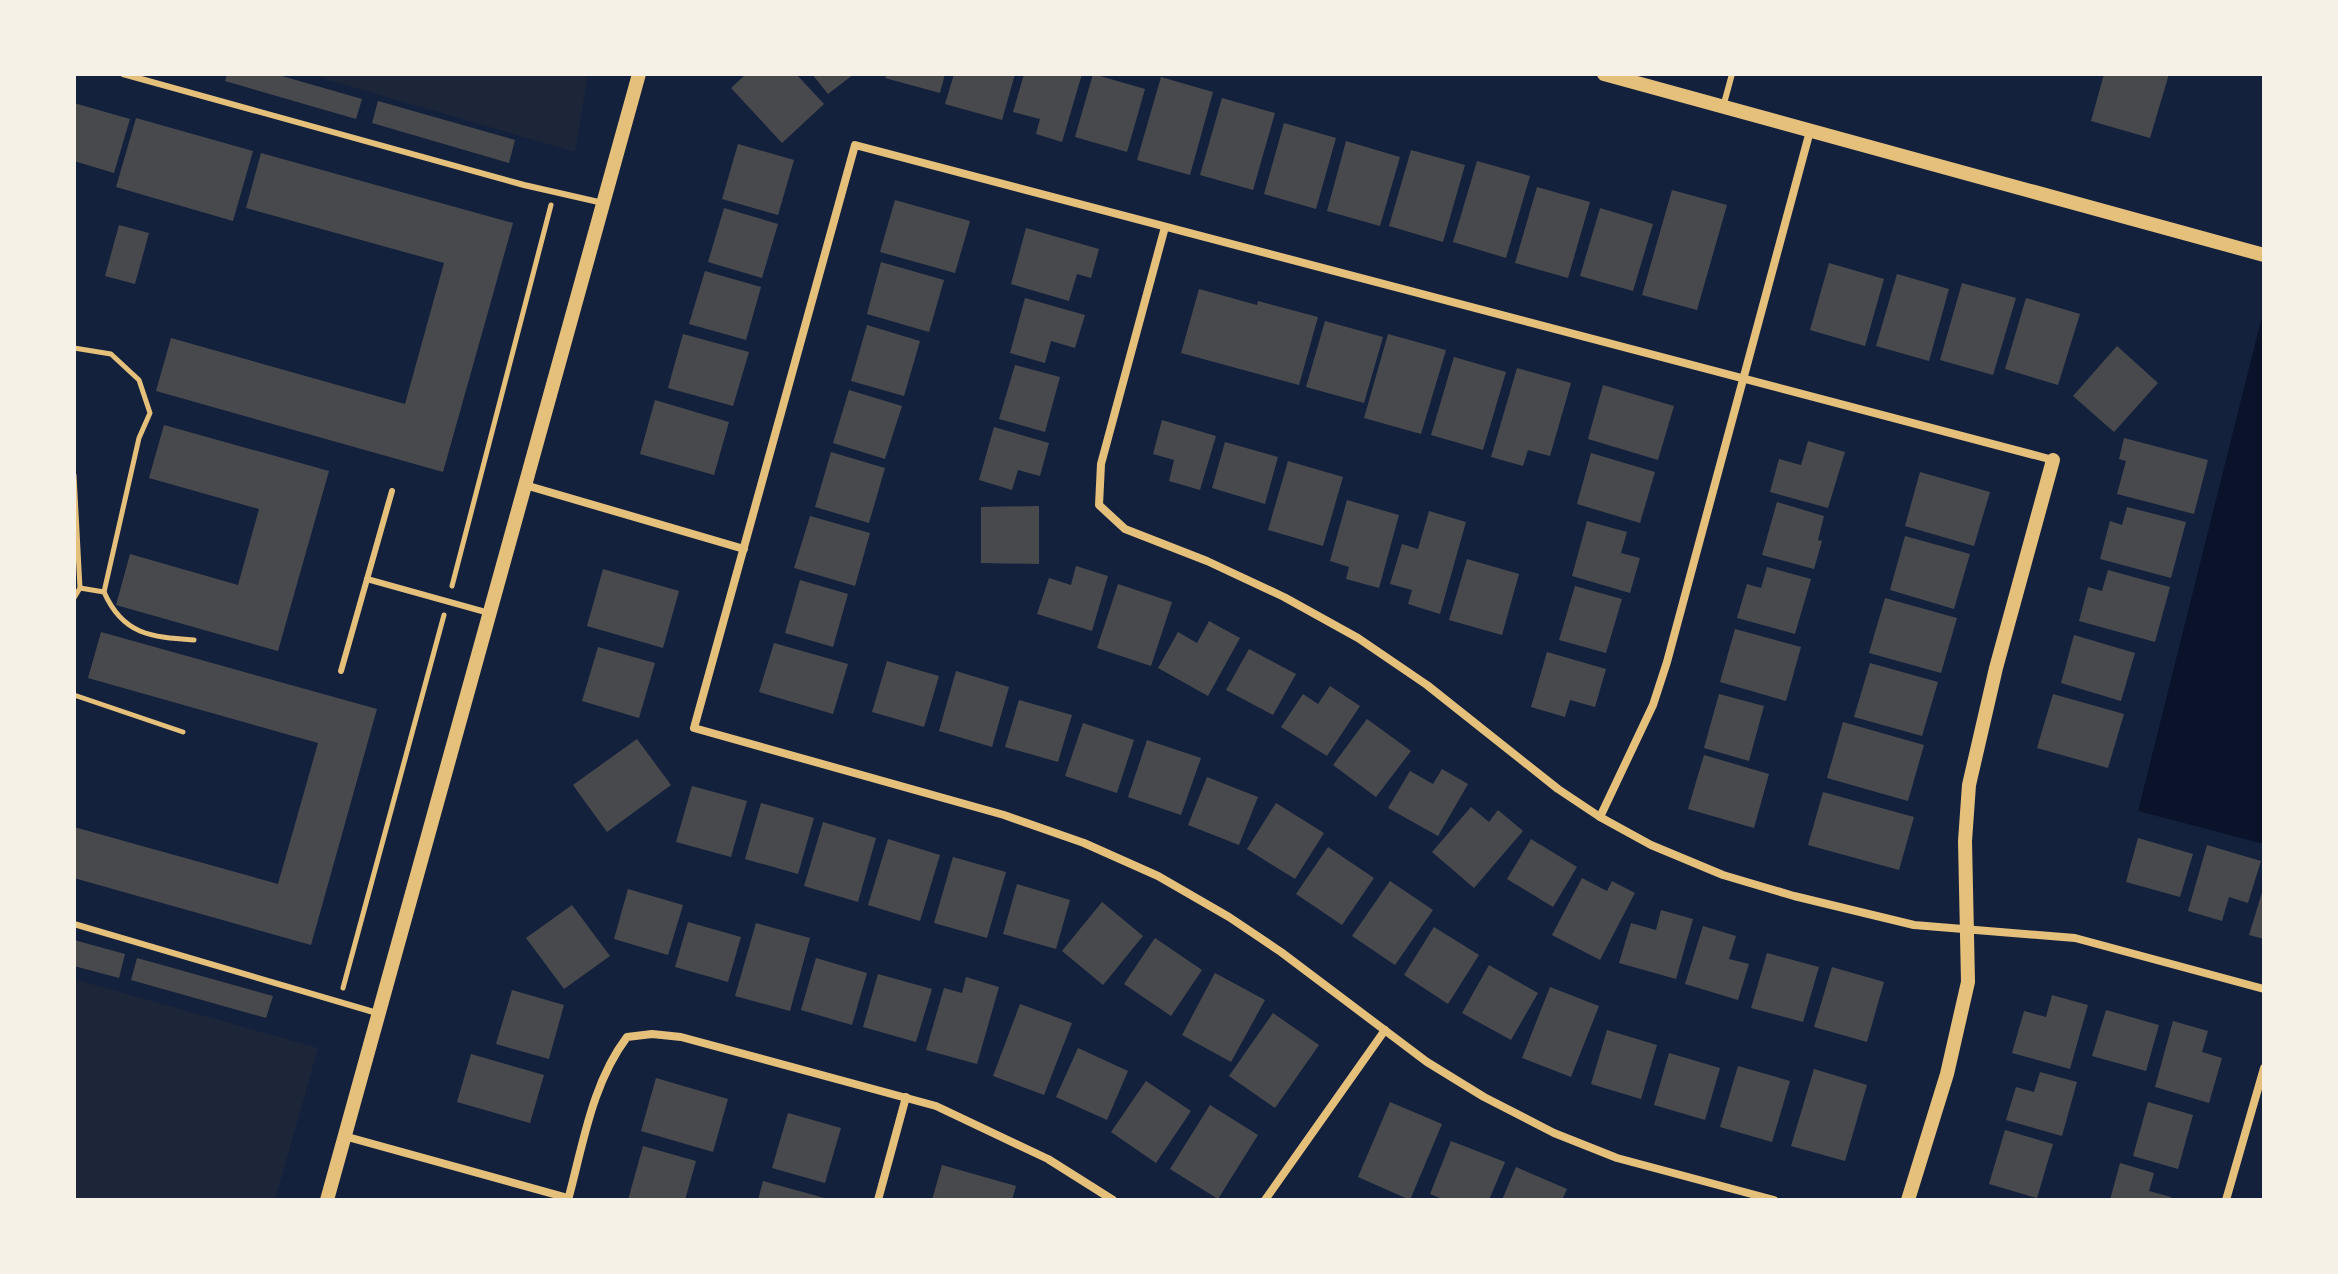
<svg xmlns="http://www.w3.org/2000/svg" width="2338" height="1274" font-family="'Source Sans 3',sans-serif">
<rect width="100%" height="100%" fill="#14213d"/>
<!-- green -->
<g fill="#1d2539">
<polygon points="308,74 588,74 575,152"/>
<polygon points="74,979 318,1048 275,1200 74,1200"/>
</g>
<!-- water -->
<polygon fill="#0b132b" points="2261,320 2264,320 2264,844 2138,811"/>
<!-- building -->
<g fill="#48494c">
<polygon points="227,74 275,74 362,99 356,119 225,81"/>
<polygon points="746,74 796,74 824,104 782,143 731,88"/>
<polygon points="812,74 854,74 828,94"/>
<polygon points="887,74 945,74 940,93 885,78"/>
<polygon points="954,74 1015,74 1002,120 945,104"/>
<polygon points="1024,74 1082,74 1062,142 1036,134 1040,119 1013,112"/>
<polygon points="1093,74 1145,89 1127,152 1075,137"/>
<polygon points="2104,74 2169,74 2150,138 2091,121"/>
<polygon points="1161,77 1213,92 1190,175 1137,160"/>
<polygon points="1222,98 1275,113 1253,190 1200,175"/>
<polygon points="378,101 515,140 509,163 372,123"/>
<polygon points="74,103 130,119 114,173 74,161"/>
<polygon points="136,118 253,151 233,221 116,187"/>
<polygon points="1284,123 1336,138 1316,209 1264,194"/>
<polygon points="1346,141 1400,157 1380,226 1327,211"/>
<polygon points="738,144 794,160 778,215 722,199"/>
<polygon points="1411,150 1465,165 1443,242 1389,226"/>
<polygon points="261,153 513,223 443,472 156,391 171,338 405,404 444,263 246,208"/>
<polygon points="1477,161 1530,176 1506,258 1453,242"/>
<polygon points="1537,187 1590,202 1568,278 1515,263"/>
<polygon points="1672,190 1727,205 1697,310 1642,295"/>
<polygon points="895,200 970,221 955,273 880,252"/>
<polygon points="724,208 778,224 762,278 708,262"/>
<polygon points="1600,208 1653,224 1633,291 1580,276"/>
<polygon points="119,225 149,233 135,284 105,276"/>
<polygon points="1026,228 1099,249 1091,278 1077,274 1069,301 1011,284"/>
<polygon points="881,262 944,280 929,332 867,314"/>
<polygon points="1829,263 1884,279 1865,346 1810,330"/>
<polygon points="705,271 761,287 746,340 689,324"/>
<polygon points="1897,274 1949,289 1929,361 1876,346"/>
<polygon points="1962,283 2016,298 1993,375 1940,360"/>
<polygon points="1199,289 1257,305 1258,301 1318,317 1299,385 1181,353"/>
<polygon points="1025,298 1085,315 1075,348 1051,341 1045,363 1010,353"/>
<polygon points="2026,298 2080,314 2058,385 2005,369"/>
<polygon points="1325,321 1383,337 1364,403 1306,387"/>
<polygon points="867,325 920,341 904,396 851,381"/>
<polygon points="683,334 749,352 733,406 668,388"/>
<polygon points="1388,334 1446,350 1421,434 1364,418"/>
<polygon points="2117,346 2158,383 2114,432 2073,396"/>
<polygon points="1454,357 1506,372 1483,450 1431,435"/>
<polygon points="1015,365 1060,377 1045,432 999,419"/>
<polygon points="1517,368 1571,383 1550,456 1528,450 1523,466 1491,457"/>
<polygon points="1603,385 1674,406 1658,460 1588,439"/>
<polygon points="849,390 902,406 885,459 833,443"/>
<polygon points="655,400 729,422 714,475 640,454"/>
<polygon points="1162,420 1216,436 1200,490 1169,481 1174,460 1153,454"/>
<polygon points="164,425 329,471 278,651 116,605 130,554 238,585 259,509 149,478"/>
<polygon points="994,427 1049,443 1040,476 1018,470 1012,490 979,480"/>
<polygon points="2124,438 2208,460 2194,514 2117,494 2126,461 2119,459"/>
<polygon points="1808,441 1845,452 1828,508 1770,492 1779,459 1801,465"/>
<polygon points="1225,442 1278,457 1265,504 1212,488"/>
<polygon points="831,452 885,468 869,523 815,507"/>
<polygon points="1591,453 1655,472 1640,523 1577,504"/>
<polygon points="1288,461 1343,477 1323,546 1268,530"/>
<polygon points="1920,472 1990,492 1974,546 1905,526"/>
<polygon points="1347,500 1399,515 1379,588 1346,579 1349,567 1330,561"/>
<polygon points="1777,502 1824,516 1818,540 1822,541 1814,569 1762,555"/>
<polygon points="1039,506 1039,564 981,563 981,507"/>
<polygon points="2127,507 2186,522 2171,578 2100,559 2110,521 2122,525"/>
<polygon points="1429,511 1466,522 1440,614 1408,604 1412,590 1390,584 1402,544 1418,549"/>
<polygon points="810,516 870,533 855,586 794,568"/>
<polygon points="1587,521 1627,532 1621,553 1640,558 1630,593 1572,576"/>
<polygon points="1905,536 1970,554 1954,609 1890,590"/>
<polygon points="1467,559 1519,574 1502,635 1449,620"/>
<polygon points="1076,566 1108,576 1092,631 1037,614 1049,578 1071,585"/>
<polygon points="1767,567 1811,579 1795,634 1737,618 1747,584 1761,588"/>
<polygon points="603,569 679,591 663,648 587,626"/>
<polygon points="2108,570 2170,587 2155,642 2079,621 2088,587 2102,591"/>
<polygon points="800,580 848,594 833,647 785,633"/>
<polygon points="1118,584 1172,602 1151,666 1097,648"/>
<polygon points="1575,586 1622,599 1606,653 1559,640"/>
<polygon points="1885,598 1957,618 1941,673 1869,653"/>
<polygon points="1209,621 1240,638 1208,696 1158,668 1178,632 1197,643"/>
<polygon points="1735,629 1801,647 1786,701 1720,682"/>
<polygon points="101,632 377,709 311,945 74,878 74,827 278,884 318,743 88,678"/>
<polygon points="2074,635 2135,653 2121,701 2061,683"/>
<polygon points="774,643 848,664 833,714 759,692"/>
<polygon points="598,647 655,663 639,718 582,701"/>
<polygon points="1249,649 1296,674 1273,715 1226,690"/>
<polygon points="1547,652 1606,669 1595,707 1570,700 1565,717 1531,707"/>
<polygon points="887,661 939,676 924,727 872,712"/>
<polygon points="1870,663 1938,682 1922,736 1854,717"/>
<polygon points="956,671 1009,687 992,747 939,731"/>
<polygon points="1330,686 1360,706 1327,756 1281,727 1303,694 1318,704"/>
<polygon points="1719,694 1764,706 1749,761 1704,748"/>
<polygon points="2053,694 2124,714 2108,768 2037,748"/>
<polygon points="1019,700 1072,715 1058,762 1005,747"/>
<polygon points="1367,719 1411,751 1376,797 1333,765"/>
<polygon points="1843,722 1924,745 1908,801 1827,778"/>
<polygon points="1083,723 1134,740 1117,793 1065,776"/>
<polygon points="637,739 671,785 607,832 573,785"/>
<polygon points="1147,740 1201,758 1181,815 1128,797"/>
<polygon points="1704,755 1769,774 1754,828 1688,809"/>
<polygon points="1442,769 1468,784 1438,836 1388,808 1410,771 1433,784"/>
<polygon points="1207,777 1258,797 1239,845 1188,825"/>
<polygon points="692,786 747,801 731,857 676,842"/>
<polygon points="1823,792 1914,817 1899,870 1808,845"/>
<polygon points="761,803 814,818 798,874 745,859"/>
<polygon points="1276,803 1324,833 1295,879 1247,849"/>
<polygon points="1471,807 1489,822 1498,810 1523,831 1474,888 1432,852"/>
<polygon points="823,822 876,838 858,902 804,886"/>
<polygon points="2138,838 2193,854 2180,897 2126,882"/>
<polygon points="888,839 940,855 920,921 868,905"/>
<polygon points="1531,839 1577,867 1553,907 1507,879"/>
<polygon points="2207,845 2261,861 2248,903 2229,897 2222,921 2188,911"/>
<polygon points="1328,847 1374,878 1342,925 1296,894"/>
<polygon points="953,857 1006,872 987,938 934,923"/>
<polygon points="1582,878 1607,891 1612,881 1635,893 1600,960 1552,935"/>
<polygon points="1390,881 1433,910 1395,965 1352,936"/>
<polygon points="1017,884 1070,900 1056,949 1003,934"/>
<polygon points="2264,886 2264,939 2249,935"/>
<polygon points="628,889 683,905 668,955 614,939"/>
<polygon points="1102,902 1143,936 1103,985 1062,951"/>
<polygon points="572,905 610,956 564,989 526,938"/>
<polygon points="1661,910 1693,919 1676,979 1619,963 1631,923 1656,930"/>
<polygon points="688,922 741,937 728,982 675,967"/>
<polygon points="756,923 810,938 790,1011 735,996"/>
<polygon points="1703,926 1736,936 1729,959 1749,964 1738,1000 1685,984"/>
<polygon points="1434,927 1479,955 1448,1004 1404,975"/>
<polygon points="1155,938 1202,970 1171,1016 1124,984"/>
<polygon points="74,940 125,954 119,978 74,966"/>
<polygon points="1767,953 1819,967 1803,1022 1751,1008"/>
<polygon points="137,958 273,996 266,1018 131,980"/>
<polygon points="816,958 867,973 852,1025 801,1010"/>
<polygon points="1489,965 1538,993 1511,1040 1462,1013"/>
<polygon points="1832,967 1884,982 1867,1042 1814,1027"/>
<polygon points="1215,973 1265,1000 1231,1062 1182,1035"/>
<polygon points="878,974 932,989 916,1042 863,1027"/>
<polygon points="966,977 999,987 977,1064 926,1050 944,988 962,993"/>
<polygon points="1550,987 1599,1006 1571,1077 1522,1058"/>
<polygon points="512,990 564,1005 549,1059 496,1044"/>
<polygon points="2052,995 2088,1005 2070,1069 2012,1053 2024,1011 2046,1017"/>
<polygon points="1020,1004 1072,1023 1044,1095 993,1076"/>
<polygon points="2106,1010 2159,1025 2146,1071 2092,1056"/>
<polygon points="1273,1013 1319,1045 1275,1108 1229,1076"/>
<polygon points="2173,1021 2208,1031 2202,1052 2222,1058 2209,1103 2155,1087"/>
<polygon points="1607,1030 1657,1045 1641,1099 1591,1084"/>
<polygon points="1078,1048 1128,1071 1107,1120 1056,1097"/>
<polygon points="1669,1053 1720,1068 1705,1120 1654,1105"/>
<polygon points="471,1054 544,1075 530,1123 457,1102"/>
<polygon points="1738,1066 1790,1081 1772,1142 1720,1127"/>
<polygon points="1814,1069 1867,1085 1845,1161 1791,1146"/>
<polygon points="2040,1072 2077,1082 2062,1136 2006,1120 2016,1087 2034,1092"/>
<polygon points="656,1078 728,1099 713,1152 641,1131"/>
<polygon points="1146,1081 1191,1111 1156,1163 1111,1132"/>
<polygon points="1390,1102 1442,1124 1410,1200 1358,1177"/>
<polygon points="2148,1102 2193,1115 2178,1169 2133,1156"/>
<polygon points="1210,1105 1258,1135 1218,1199 1170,1169"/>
<polygon points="788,1113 841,1128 825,1183 772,1168"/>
<polygon points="2005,1130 2053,1144 2037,1198 1989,1184"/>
<polygon points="1451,1141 1505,1162 1489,1200 1445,1200 1430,1194"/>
<polygon points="643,1146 696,1161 685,1200 628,1200"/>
<polygon points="2120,1163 2154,1173 2149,1191 2171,1197 2170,1200 2110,1200"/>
<polygon points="942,1165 1016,1186 1012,1200 932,1200"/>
<polygon points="1516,1167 1567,1189 1562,1200 1502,1200"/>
<polygon points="763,1181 828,1199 828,1200 758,1200"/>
</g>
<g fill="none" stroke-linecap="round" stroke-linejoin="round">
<!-- path -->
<g stroke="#e5c07b" stroke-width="5">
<polyline points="74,348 111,354 139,380 150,413 139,438 104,592"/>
<polyline points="74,475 80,588 74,598"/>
<polyline points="452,586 551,205"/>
<path d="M80 588 104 592C123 635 151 637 194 640"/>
<polyline points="74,695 183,732"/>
<polyline points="343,988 444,615"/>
</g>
<!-- service -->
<g stroke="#e5c07b" stroke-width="6">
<polyline points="123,74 524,185 603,203"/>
<polyline points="1723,107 1732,74"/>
<polyline points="367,579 489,613"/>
<polyline points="341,671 392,491"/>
<polyline points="74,924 377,1013"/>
</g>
<!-- minor -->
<g stroke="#e5c07b" stroke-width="8">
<polyline points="1165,227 1101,464 1099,505 1125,529 1207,561 1284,597 1358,638 1427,685 1558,789 1600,817 1651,845 1723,875 1794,896 1914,925 2075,938 2264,989"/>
<polyline points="525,485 744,549"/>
<polyline points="1600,817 1653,705 1667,662 1810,131"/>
<polyline points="344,1136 568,1198"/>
<path d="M568 1200C583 1145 592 1083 627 1037L652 1034 681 1037 936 1106 1048 1159 1113 1200"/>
<polyline points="878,1200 906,1097"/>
<polyline points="1265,1200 1385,1030"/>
<polyline points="1774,1200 1617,1158 1554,1133 1484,1097 1427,1062 1281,952 1229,917 1158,876 1084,843 1004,815 694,728 855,145 2053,460"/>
<polyline points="2226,1200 2264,1068"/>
</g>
<!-- tertiary -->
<g stroke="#e5c07b" stroke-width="14">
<polyline points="1604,74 2264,255"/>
<polyline points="327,1200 639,74"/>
<polyline points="1908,1200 1947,1074 1968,982 1965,841 1969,785 1996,668 2053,460"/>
</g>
</g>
<!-- border -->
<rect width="2338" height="1274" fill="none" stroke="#f6f1e7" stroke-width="152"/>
</svg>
